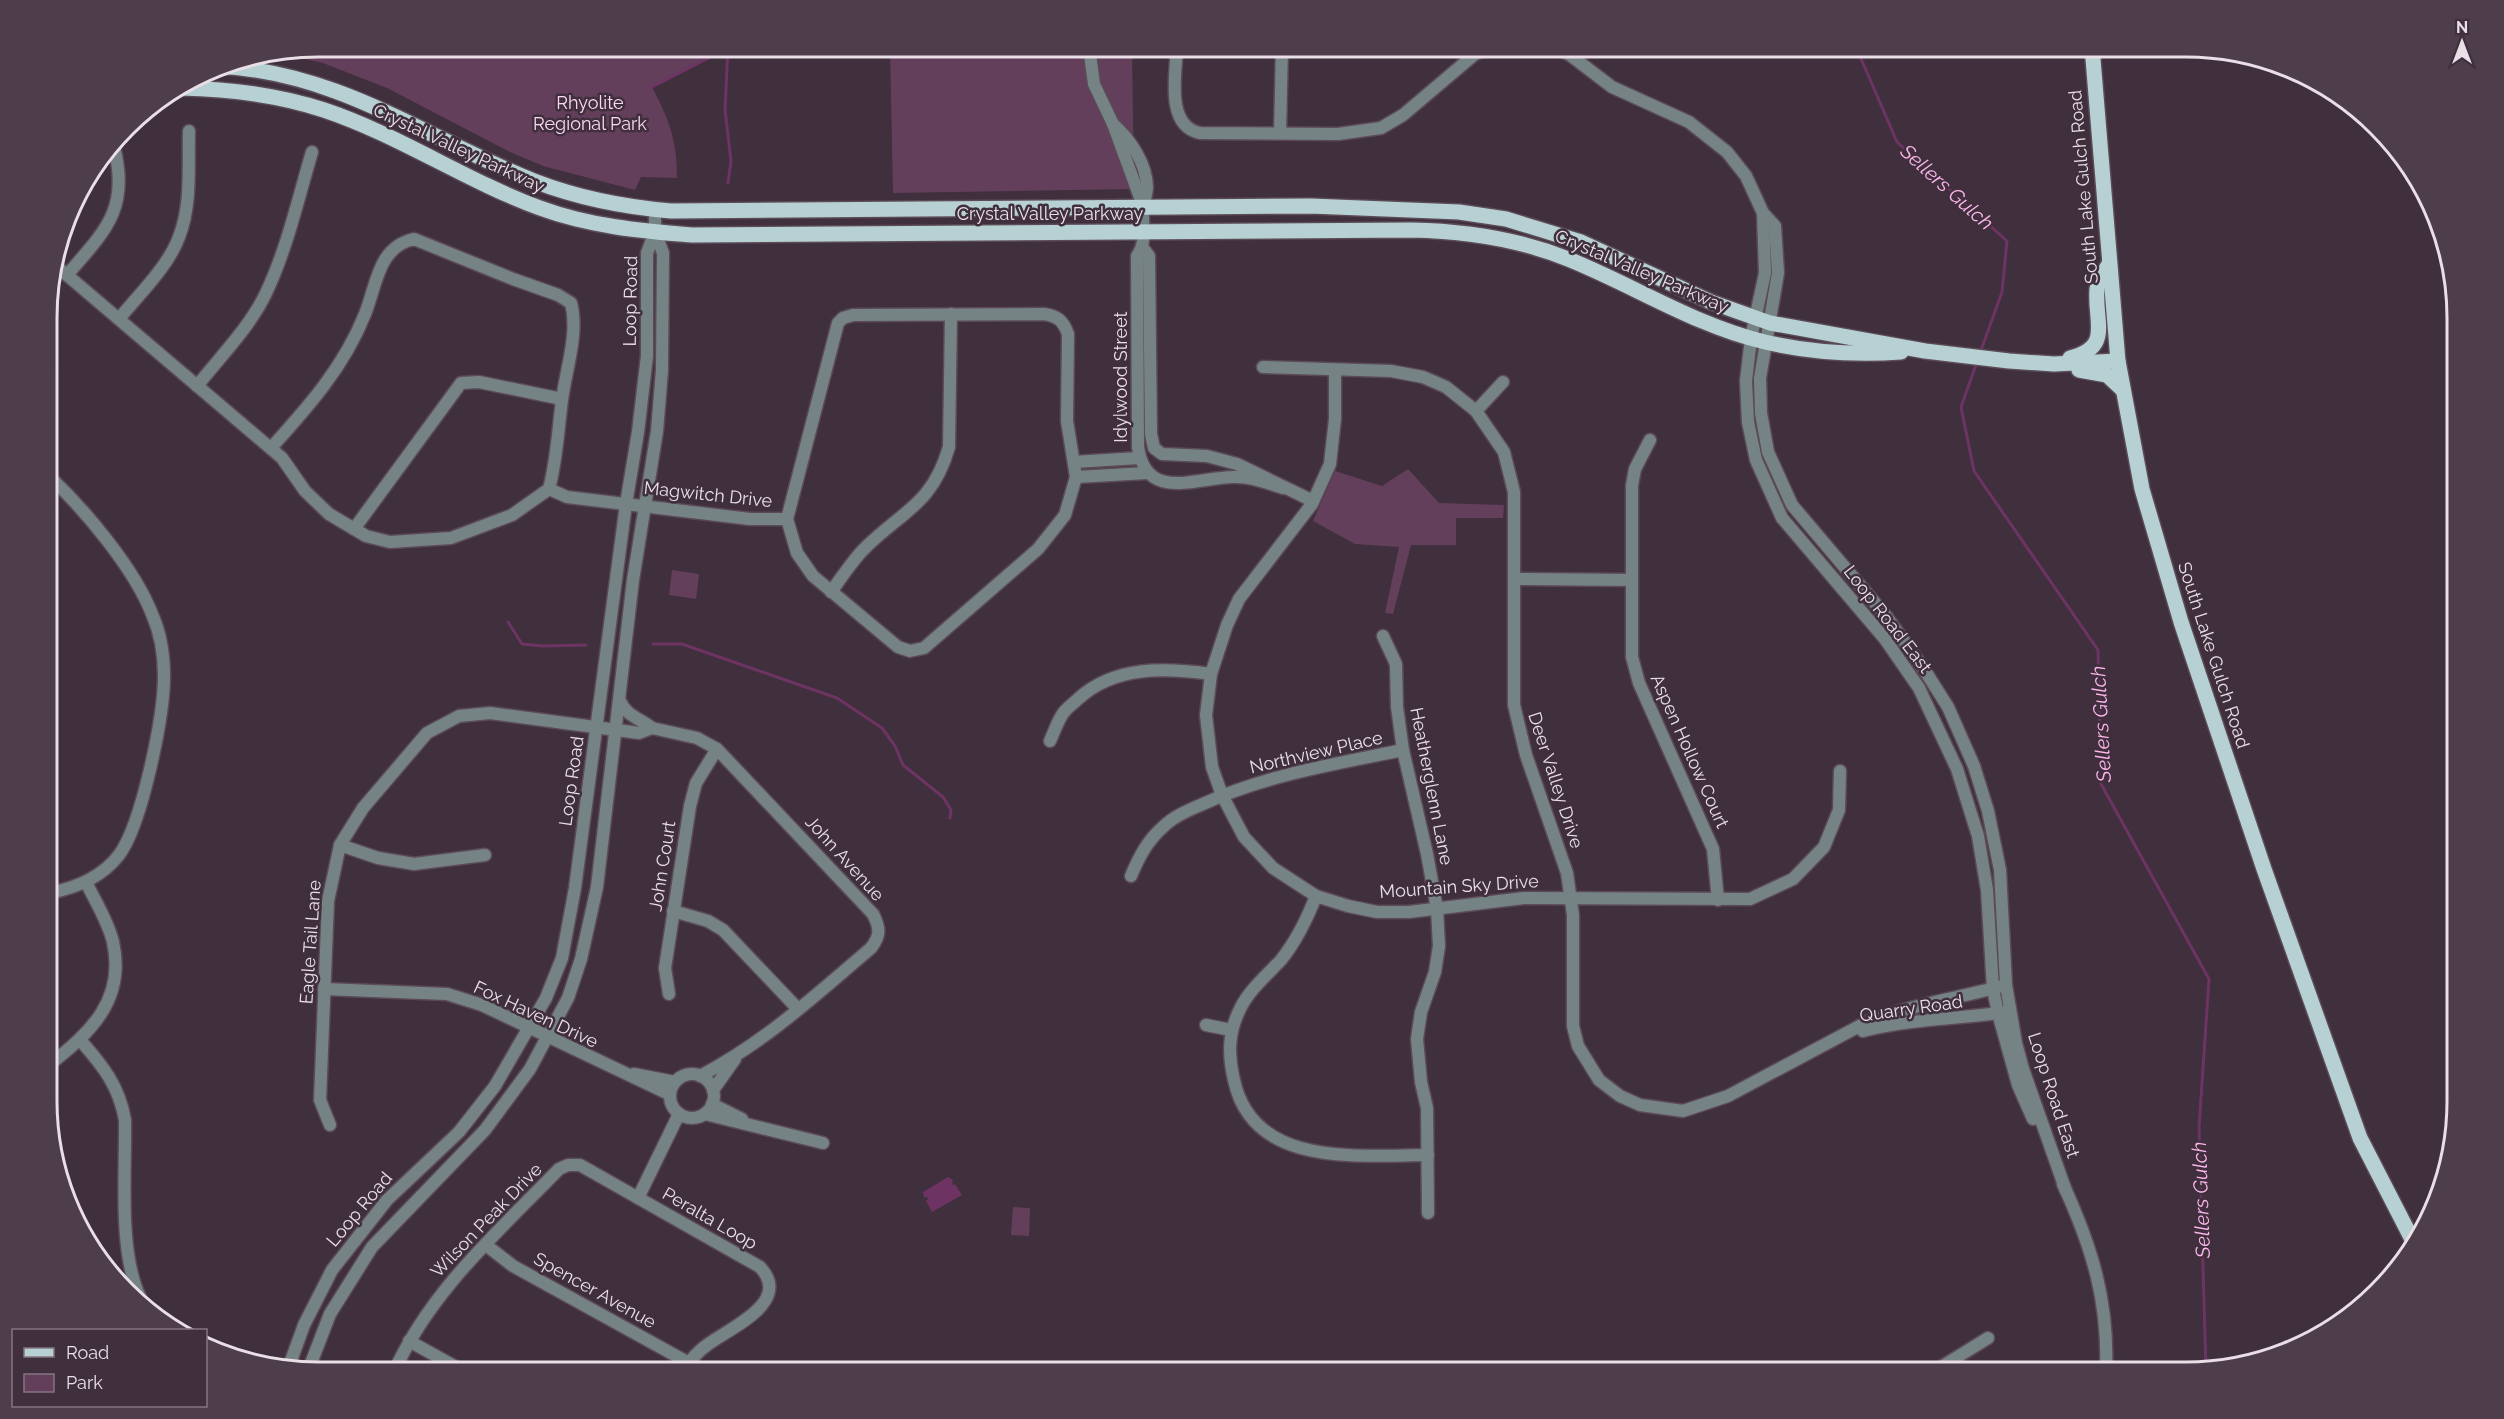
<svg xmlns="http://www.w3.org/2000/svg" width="2504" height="1419" font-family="Raleway,sans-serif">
<rect width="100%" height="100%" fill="#402f3c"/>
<!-- green -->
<g fill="#633f5c">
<path d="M318 47H732L652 87C669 120 677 139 677 178L641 177 635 190 543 166 510 152 387 88 323 63 282 54Z"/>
<polygon points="890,47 1132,47 1134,189 893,193"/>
<polygon points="1408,469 1439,503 1504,505 1503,518 1456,518 1456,545 1411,545 1393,614 1385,613 1399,547 1355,544 1313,521 1335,471 1382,486"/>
<polygon points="672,570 699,574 696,599 669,595"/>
<polygon points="1013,1207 1030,1208 1029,1236 1011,1235"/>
</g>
<!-- water -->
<polygon fill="#6d3463" points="948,1177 953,1180 952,1185 955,1184 962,1195 932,1212 926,1201 929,1198 924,1197 923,1192"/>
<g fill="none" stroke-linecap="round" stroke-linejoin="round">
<!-- stream -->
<g stroke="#6d3463" stroke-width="3">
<polyline points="1856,47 1897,142 2007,241 2002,292 1980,353"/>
<polyline points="652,87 728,48"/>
<polyline points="728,183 731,161 725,110 728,47"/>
<polyline points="1977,362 1961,407 1974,471 2098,650 2101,784 2209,979 2199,1128 2206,1371"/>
<polyline points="508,622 522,644 543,646 586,645"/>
<polyline points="653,644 682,644 837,698 882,728 895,746 903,765 943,797 951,810 950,818"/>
</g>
<!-- minor casing -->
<g stroke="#5b4b57" stroke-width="15">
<g id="minor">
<polyline points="1089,47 1094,84 1113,124 1143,206"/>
<path d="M1177 47C1176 73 1165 126 1200 133L1338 134 1381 128 1403 115 1475 54 1492 47"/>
<polyline points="1554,47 1570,55 1612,87 1689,122 1727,152 1746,176 1763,213 1775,226 1778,273 1760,378 1761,413 1768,452 1792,505 1886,616 1922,666 1948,707 1974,766 1988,811 2000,870 2006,985 2016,1043 2023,1069 2066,1191"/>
<path d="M1113 124C1130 139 1147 164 1147 188 1146 197 1143 206 1143 216 1143 230 1146 244 1137 256L1138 447C1146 502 1195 478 1233 477 1250 476 1267 483 1283 488"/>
<polyline points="1280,133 1282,47"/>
<polyline points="1763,213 1765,273 1751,338 1746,381 1748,422 1756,460 1782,518 1885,639 1919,688 1957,769 1978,836 1987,890 1993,989 1998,1013 2018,1085 2033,1119"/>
<polyline points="1143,248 1149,256 1151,434 1154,448 1162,454 1207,456 1237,464 1313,501"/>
<path d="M54 264 282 458 305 491 329 514 366 536 390 542 451 538 512 515 549 489C557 459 558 430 562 400 566 369 579 333 571 303L558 295 513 279 414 239C378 247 377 284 365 314 344 367 308 407 271 448"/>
<path d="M67 275C105 231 130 209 114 147"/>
<path d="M1044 314C1057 316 1063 320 1068 334L1067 421 1076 477 1065 515 1038 549 924 648 910 651 898 647 813 576 797 553 787 519 838 323 843 318 853 315Z"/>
<path d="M119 319C139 294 168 267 179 237 192 204 188 166 189 131"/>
<path d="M1263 367 1391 371 1423 377 1446 387 1476 411 1504 452 1514 492V705L1526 755 1567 873 1573 915V1026L1578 1046 1599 1080 1620 1096 1640 1105 1683 1111 1728 1096 1867 1022C1913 1004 1960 998 2006 985"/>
<polyline points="1335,371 1335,419 1330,464 1312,504 1239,599 1227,625 1211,674 1206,715 1212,767 1222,795 1244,837 1273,868 1316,896 1348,906 1377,912 1409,912 1524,898 1750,899 1793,879 1824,847 1839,810 1840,771"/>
<path d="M197 386C220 357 250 327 266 293 287 249 298 199 312 152"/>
<polyline points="1476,411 1503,382"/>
<polyline points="1650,440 1635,469 1632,485 1632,657 1639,683 1713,849 1718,900"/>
<polyline points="1074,462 1139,458"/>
<path d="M49 476C85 510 134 568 152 614 160 632 164 656 164 676 164 716 142 824 119 855 102 877 76 888 49 893"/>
<polyline points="1076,477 1147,473"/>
<polyline points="549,489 567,497 750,519 787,519"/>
<polyline points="354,529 461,383 479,382 562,399"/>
<polyline points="1515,579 1632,580"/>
<path d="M831 592C841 578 851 563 862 551 901 511 932 506 949 447L951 314"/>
<polyline points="1383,636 1396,664 1397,707 1403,750 1427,854 1437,909 1439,946 1435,972 1421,1012 1417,1039 1421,1082 1427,1108 1428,1213"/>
<path d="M652 728 697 738 717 749 873 914C880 928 881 935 871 948 817 994 764 1043 700 1076"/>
<path d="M1050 741C1054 732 1057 723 1062 715 1065 709 1073 704 1078 699 1115 665 1166 668 1211 674"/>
<polyline points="340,845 378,858 414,864 485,855"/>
<path d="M1131 876C1139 857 1147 841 1163 827 1174 816 1189 810 1203 804 1266 775 1335 764 1403 750"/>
<path d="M1316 896C1307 919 1297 940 1281 960 1267 975 1249 990 1240 1009 1228 1033 1228 1054 1234 1080 1253 1169 1360 1155 1428 1155"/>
<polyline points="673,911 708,921 723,930 798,1009"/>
<polyline points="324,989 447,994 482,1005 669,1094"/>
<polyline points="669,994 665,968 690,806 696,783 717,749"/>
<polyline points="1206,1025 1231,1030"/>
<path d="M1863 1031C1909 1019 1959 1019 2006 1012"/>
<path d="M81 1041C103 1066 119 1086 125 1120 126 1171 118 1251 140 1297"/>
<path d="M49 1065C90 1033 126 1000 113 942 108 921 95 901 86 882"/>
<circle cx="692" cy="1096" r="22"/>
<polyline points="634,1074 675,1082"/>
<polyline points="713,1090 735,1059"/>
<polyline points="712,1104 742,1119"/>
<polyline points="705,1114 823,1143"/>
<path d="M330 1125 320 1100 328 901 340 845 363 808 427 733 459 716 490 713 639 733 652 728C640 718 627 717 620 701"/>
<path d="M2063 1184C2092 1247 2109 1302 2106 1372"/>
<polyline points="638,1198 679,1114"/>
<polyline points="486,1245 513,1266 689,1363"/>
<polyline points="409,1341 465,1372"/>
<polyline points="288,1369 304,1325 332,1270 387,1200 459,1132 495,1086 546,998 562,958 575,888 626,504 638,432 647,356 647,253 655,232 655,210"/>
<polyline points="308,1371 330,1314 372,1247 485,1130 530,1069 568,998 581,959 597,887 633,580 657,431 662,370 663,253 655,232"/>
<path d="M394 1372C430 1291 498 1232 559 1169L568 1165H580L760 1267C793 1303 729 1328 707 1345 697 1352 689 1362 682 1372"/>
<polyline points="1933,1372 1988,1338"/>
</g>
</g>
<!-- major casing -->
<g stroke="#5b4b57" stroke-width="18">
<g id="major">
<polyline points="2092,47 2118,361 2142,489 2181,622 2264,869 2360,1138 2415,1245"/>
<path d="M220 66C343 74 425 138 534 181 578 198 624 207 671 211L1311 206 1459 212 1506 219 1581 242 1711 302 1770 323 1925 351 2009 361 2054 364 2118 361"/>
<path d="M181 88C229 89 278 95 324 110 399 135 466 181 540 208 589 226 640 231 692 235L1412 230C1465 231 1518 239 1568 259 1633 285 1696 326 1765 342 1808 352 1857 355 1901 352"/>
<path d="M2070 358C2113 347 2094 322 2097 289 2098 281 2105 271 2109 264"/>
<polyline points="2079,370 2107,375 2123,390"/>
</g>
</g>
<!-- minor -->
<use href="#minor" stroke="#768384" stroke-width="12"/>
<!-- major -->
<use href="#major" stroke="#b6d0d3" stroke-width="15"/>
</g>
<g text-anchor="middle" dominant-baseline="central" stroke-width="5" stroke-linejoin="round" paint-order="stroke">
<!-- park labels -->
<g font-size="18" fill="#fbd7f2" stroke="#402f3c">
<text x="590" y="102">Rhyolite<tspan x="590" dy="21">Regional Park</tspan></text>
</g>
<!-- street labels -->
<g font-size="18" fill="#eadfe7" stroke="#402f3c">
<text transform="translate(459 148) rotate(25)">Crystal Valley Parkway</text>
<text transform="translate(2083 187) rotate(-95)">South Lake Gulch Road</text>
<text x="1050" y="213">Crystal Valley Parkway</text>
<text transform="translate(1642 271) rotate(23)">Crystal Valley Parkway</text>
<text transform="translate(630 301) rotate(-89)">Loop Road</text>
<text transform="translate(1120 377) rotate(-90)">Idylwood Street</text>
<text transform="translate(708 494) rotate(6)">Magwitch Drive</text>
<text transform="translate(1888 619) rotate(52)">Loop Road East</text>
<text transform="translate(2214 655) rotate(72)">South Lake Gulch Road</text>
<text transform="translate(1690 751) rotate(66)">Aspen Hollow Court</text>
<text transform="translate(1316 752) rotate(-13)">Northview Place</text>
<text transform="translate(1556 780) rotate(72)">Deer Valley Drive</text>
<text transform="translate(571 781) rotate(-82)">Loop Road</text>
<text transform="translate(1432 786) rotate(79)">Heatherglenn Lane</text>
<text transform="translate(845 858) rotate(48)">John Avenue</text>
<text transform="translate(662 866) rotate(-81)">John Court</text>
<text transform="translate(1459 886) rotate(-4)">Mountain Sky Drive</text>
<text transform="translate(310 942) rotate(-86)">Eagle Tail Lane</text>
<text transform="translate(1911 1008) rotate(-8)">Quarry Road</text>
<text transform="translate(536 1014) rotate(25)">Fox Haven Drive</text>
<text transform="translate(2054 1095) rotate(72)">Loop Road East</text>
<text transform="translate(359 1209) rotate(-50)">Loop Road</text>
<text transform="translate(710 1218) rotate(30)">Peralta Loop</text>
<text transform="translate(486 1220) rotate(-46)">Wilson Peak Drive</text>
<text transform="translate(595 1290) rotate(29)">Spencer Avenue</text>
</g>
<!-- water labels -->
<g font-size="20" font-style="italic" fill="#fcb6ec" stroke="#402f3c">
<text transform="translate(1947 187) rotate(42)">Sellers Gulch</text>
<text transform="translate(2101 724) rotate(-93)">Sellers Gulch</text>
<text transform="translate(2201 1200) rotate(-92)">Sellers Gulch</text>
</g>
</g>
<!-- crop -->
<path d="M0 0H2504V1419H0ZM318 57H2186A261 261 0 0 1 2447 318V1101A261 261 0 0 1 2186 1362H318A261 261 0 0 1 57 1101V318A261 261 0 0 1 318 57Z" fill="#4e3d4a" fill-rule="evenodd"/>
<path fill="none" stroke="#eadfe7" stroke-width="3" d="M318 57H2186A261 261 0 0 1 2447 318V1101A261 261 0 0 1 2186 1362H318A261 261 0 0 1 57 1101V318A261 261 0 0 1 318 57Z"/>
<!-- legend -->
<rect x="12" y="1329" width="195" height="78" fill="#402f3c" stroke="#847580" stroke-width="1.5"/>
<rect x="24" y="1348" width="30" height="9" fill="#b6d0d3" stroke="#847580" stroke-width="1.5"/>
<text x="66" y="1359" font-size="18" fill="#eadfe7">Road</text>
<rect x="24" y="1374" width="30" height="18" fill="#633f5c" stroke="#847580" stroke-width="1.5"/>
<text x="66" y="1389" font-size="18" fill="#eadfe7">Park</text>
<!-- north arrow -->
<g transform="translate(2462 42)" stroke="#402f3c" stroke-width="4.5" paint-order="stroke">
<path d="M0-4.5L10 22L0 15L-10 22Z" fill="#eadfe7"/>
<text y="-9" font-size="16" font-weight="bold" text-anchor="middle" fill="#eadfe7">N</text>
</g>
</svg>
